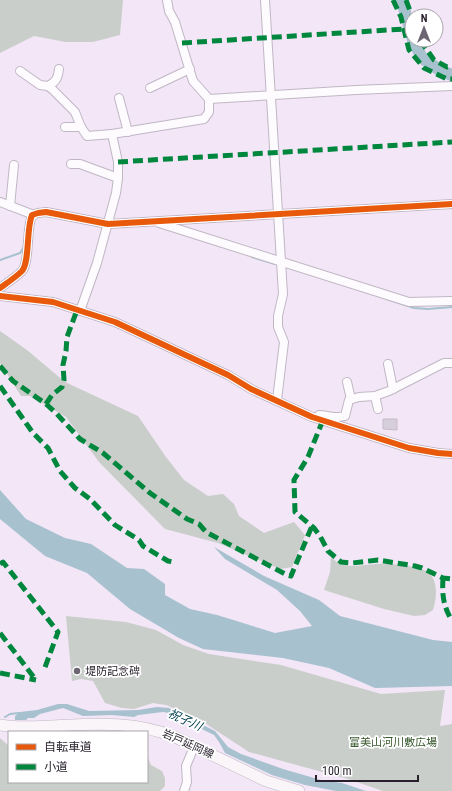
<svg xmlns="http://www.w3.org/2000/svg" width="452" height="791" font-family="'Roboto Condensed','Noto Sans JP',sans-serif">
<rect width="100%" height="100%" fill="#f2e6f7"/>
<!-- green -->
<g fill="#caceca">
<polygon points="0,0 123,0 120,35 93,42 66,42 34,36 0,53"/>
<polygon points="0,331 27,350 65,382 138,416 166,457 184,480 208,496 223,494 234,504 239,516 264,533 294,522 305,535 292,567 280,569 218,543 165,529 99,462 66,417 30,396 21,396 0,363"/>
<path d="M331 557C334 560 339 564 344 565 357 568 373 563 387 564 395 564 420 567 426 571 439 578 437 599 433 610L425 615 414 616 384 609 324 590 330 572Z"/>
<polygon points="66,616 126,622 156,630 183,645 209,654 281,665 381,694 445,690 440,726 452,724 452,791 383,791 348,779 249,752 197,718 166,705 153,703 134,709 122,708 105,703 93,681 81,679 72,681"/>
<polygon points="0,738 9,746 9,782 147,782 147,755 151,765 162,771 165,778 165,786 160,791 0,791"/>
</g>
<!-- water -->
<g fill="#a7c1ce">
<polygon points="0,488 0,490 26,519 65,538 91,544 127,568 144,569 165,584 165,595 190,609 217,615 275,633 312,626 300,611 277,590 225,559 214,547 264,576 319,600 340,616 433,640 452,642 452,686 375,688 329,668 283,658 203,649 179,638 130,609 87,573 45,556 0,519"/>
<polygon points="58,704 67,704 89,711 138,710 157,707 169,708 215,731 228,747 241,754 283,769 321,780 342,783 366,791 336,791 305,785 272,775 225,753 219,742 214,735 169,713 163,712 138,715 134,717 112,715 83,716 63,708 40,714 34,718 28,718 26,720 15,720 15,716 20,712 37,710"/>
</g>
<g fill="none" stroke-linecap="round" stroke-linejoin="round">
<!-- stream -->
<g stroke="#a7c1ce" stroke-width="2">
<polyline points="252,257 275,264"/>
<polyline points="0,260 20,253 24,247"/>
<polyline points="387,299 414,308 428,309 452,307"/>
<polyline points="5,717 10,714 19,713"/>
</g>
<!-- river -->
<g stroke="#a7c1ce" stroke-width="12">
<polyline points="399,0 404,8 412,37"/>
<polyline points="413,40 422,58 441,71 452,75"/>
</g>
</g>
<!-- building -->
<polygon fill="#d7cedb" stroke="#c4bbc8" points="383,419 397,419 397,430 383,429"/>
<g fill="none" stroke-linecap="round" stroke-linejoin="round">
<!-- street casing -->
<g stroke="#c0b7c4" stroke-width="10">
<g id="street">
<polyline points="265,0 283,294 278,316 278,327 284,342 277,400"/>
<polyline points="20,71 40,85 48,86 53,90 75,112 81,127 87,136 112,134"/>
<path d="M48 86C56 82 58 78 59 69"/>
<polyline points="150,88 190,69"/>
<polyline points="119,98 128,132"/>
<polyline points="209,99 356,90 452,86"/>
<polyline points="65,127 81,127"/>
<polyline points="71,164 80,164 118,178"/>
<polyline points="0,202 34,215"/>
<polyline points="10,206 14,165"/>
<polyline points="159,223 409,302 452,301"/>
<path d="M0 288C7 283 16 277 22 271 30 262 26 229 32 215L38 213 46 212 108 224 452 204"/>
<polyline points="0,296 53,302 115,322 228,375 251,389 312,417 409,448 438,453 452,454"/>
<polyline points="80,311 97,263 116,193 118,178 118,162 112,134 204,119 209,112 209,99 193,81 175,22 169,11 167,0"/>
<polyline points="388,364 393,389"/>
<polyline points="347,382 351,399"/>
<polyline points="375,396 378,409"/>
<path d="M316 418 319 415C328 415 336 419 345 416L349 400 359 397 375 396 389 391 444 363H452"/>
<polyline points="184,791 187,782 186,766 194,747"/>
</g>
</g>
<!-- secondary casing -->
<g stroke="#c0b7c4" stroke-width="12">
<path id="secondary" d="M0 725C15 728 33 727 49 726 92 724 134 720 175 737L266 781 299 791"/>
</g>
<!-- street -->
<use href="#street" stroke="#fdfbfe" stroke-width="8"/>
<!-- secondary -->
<use href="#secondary" stroke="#faf5f8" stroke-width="11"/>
<!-- quiet -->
<g stroke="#00873e" stroke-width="5" stroke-dasharray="10 5" stroke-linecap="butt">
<polyline points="393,0 401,17 409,50 424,68 447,79 452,79"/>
<polyline points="406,0 412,16"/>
<polyline points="420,40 434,60 447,67 452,66"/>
<polyline points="182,43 404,29"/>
<polyline points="118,162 452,142"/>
<polyline points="0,366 13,381 46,404 56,413 80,439 103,453 150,493 187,519 199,524 206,532 287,575 291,576 312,526"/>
<polyline points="0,386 33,433 48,448 60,471 75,488 90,499 115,525 139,540 143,546 168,561 173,562"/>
<polyline points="46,404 52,395 62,387 64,380 63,365 66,351 67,337 77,310"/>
<polyline points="323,420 308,457 294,480 295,512 314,528 320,536 328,551 341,562 352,563 378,560 415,566 422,568 443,578 452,579"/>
<polyline points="0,564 3,562 58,632 44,670"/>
<path d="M443 578C442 595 443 605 452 621"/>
<polyline points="0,633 36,680"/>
<polyline points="0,673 36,680"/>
</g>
<!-- cycleway casing -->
<g stroke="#fff" stroke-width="8">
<g id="cycleway">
<path d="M0 288C7 283 16 277 22 271 30 262 26 229 32 215L38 213 46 212 108 224 452 204"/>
<polyline points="0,296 53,302 115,322 228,375 251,389 312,417 409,448 438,453 452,454"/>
</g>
</g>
<!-- cycleway -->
<use href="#cycleway" stroke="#e8590c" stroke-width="6"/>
</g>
<!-- markers -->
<circle fill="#6e6572" stroke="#fff" stroke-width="1.5" cx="77" cy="671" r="4"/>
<g text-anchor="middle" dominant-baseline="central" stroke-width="3.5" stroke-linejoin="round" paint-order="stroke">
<!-- poi labels -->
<g font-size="11" fill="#271f2b" stroke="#fff" text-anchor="start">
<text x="85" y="671">堤防記念碑</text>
</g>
<!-- park labels -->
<g font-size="11" fill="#38582d" stroke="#fff">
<text x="393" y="742">富美山河川敷広場</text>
</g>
<!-- street labels -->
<g font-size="11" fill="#271f2b" stroke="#fff">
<text transform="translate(188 744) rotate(24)">岩戸延岡線</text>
</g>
<!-- water labels -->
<g font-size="12" font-style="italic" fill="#00404e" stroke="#fff">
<text transform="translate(185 720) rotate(24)">祝子川</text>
</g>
</g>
<!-- legend -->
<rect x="8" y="731" width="140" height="52" fill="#ffffff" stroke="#a9a5aa"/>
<rect x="16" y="744" width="20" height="6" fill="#e8590c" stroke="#a9a5aa"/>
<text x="44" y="751" font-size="12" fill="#271f2b">自転車道</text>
<rect x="16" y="764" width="20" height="6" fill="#00873e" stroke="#a9a5aa"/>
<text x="44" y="771" font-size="12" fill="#271f2b">小道</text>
<!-- north arrow -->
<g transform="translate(424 28)"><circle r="19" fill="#ffffff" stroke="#a9a5aa"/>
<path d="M0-3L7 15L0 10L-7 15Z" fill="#6e6572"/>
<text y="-6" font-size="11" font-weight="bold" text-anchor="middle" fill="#271f2b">N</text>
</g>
<!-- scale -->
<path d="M316 775v6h102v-6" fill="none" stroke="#271f2b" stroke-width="2"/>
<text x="322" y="775" font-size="12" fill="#271f2b" stroke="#ffffff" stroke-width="3" paint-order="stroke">100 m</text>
</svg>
